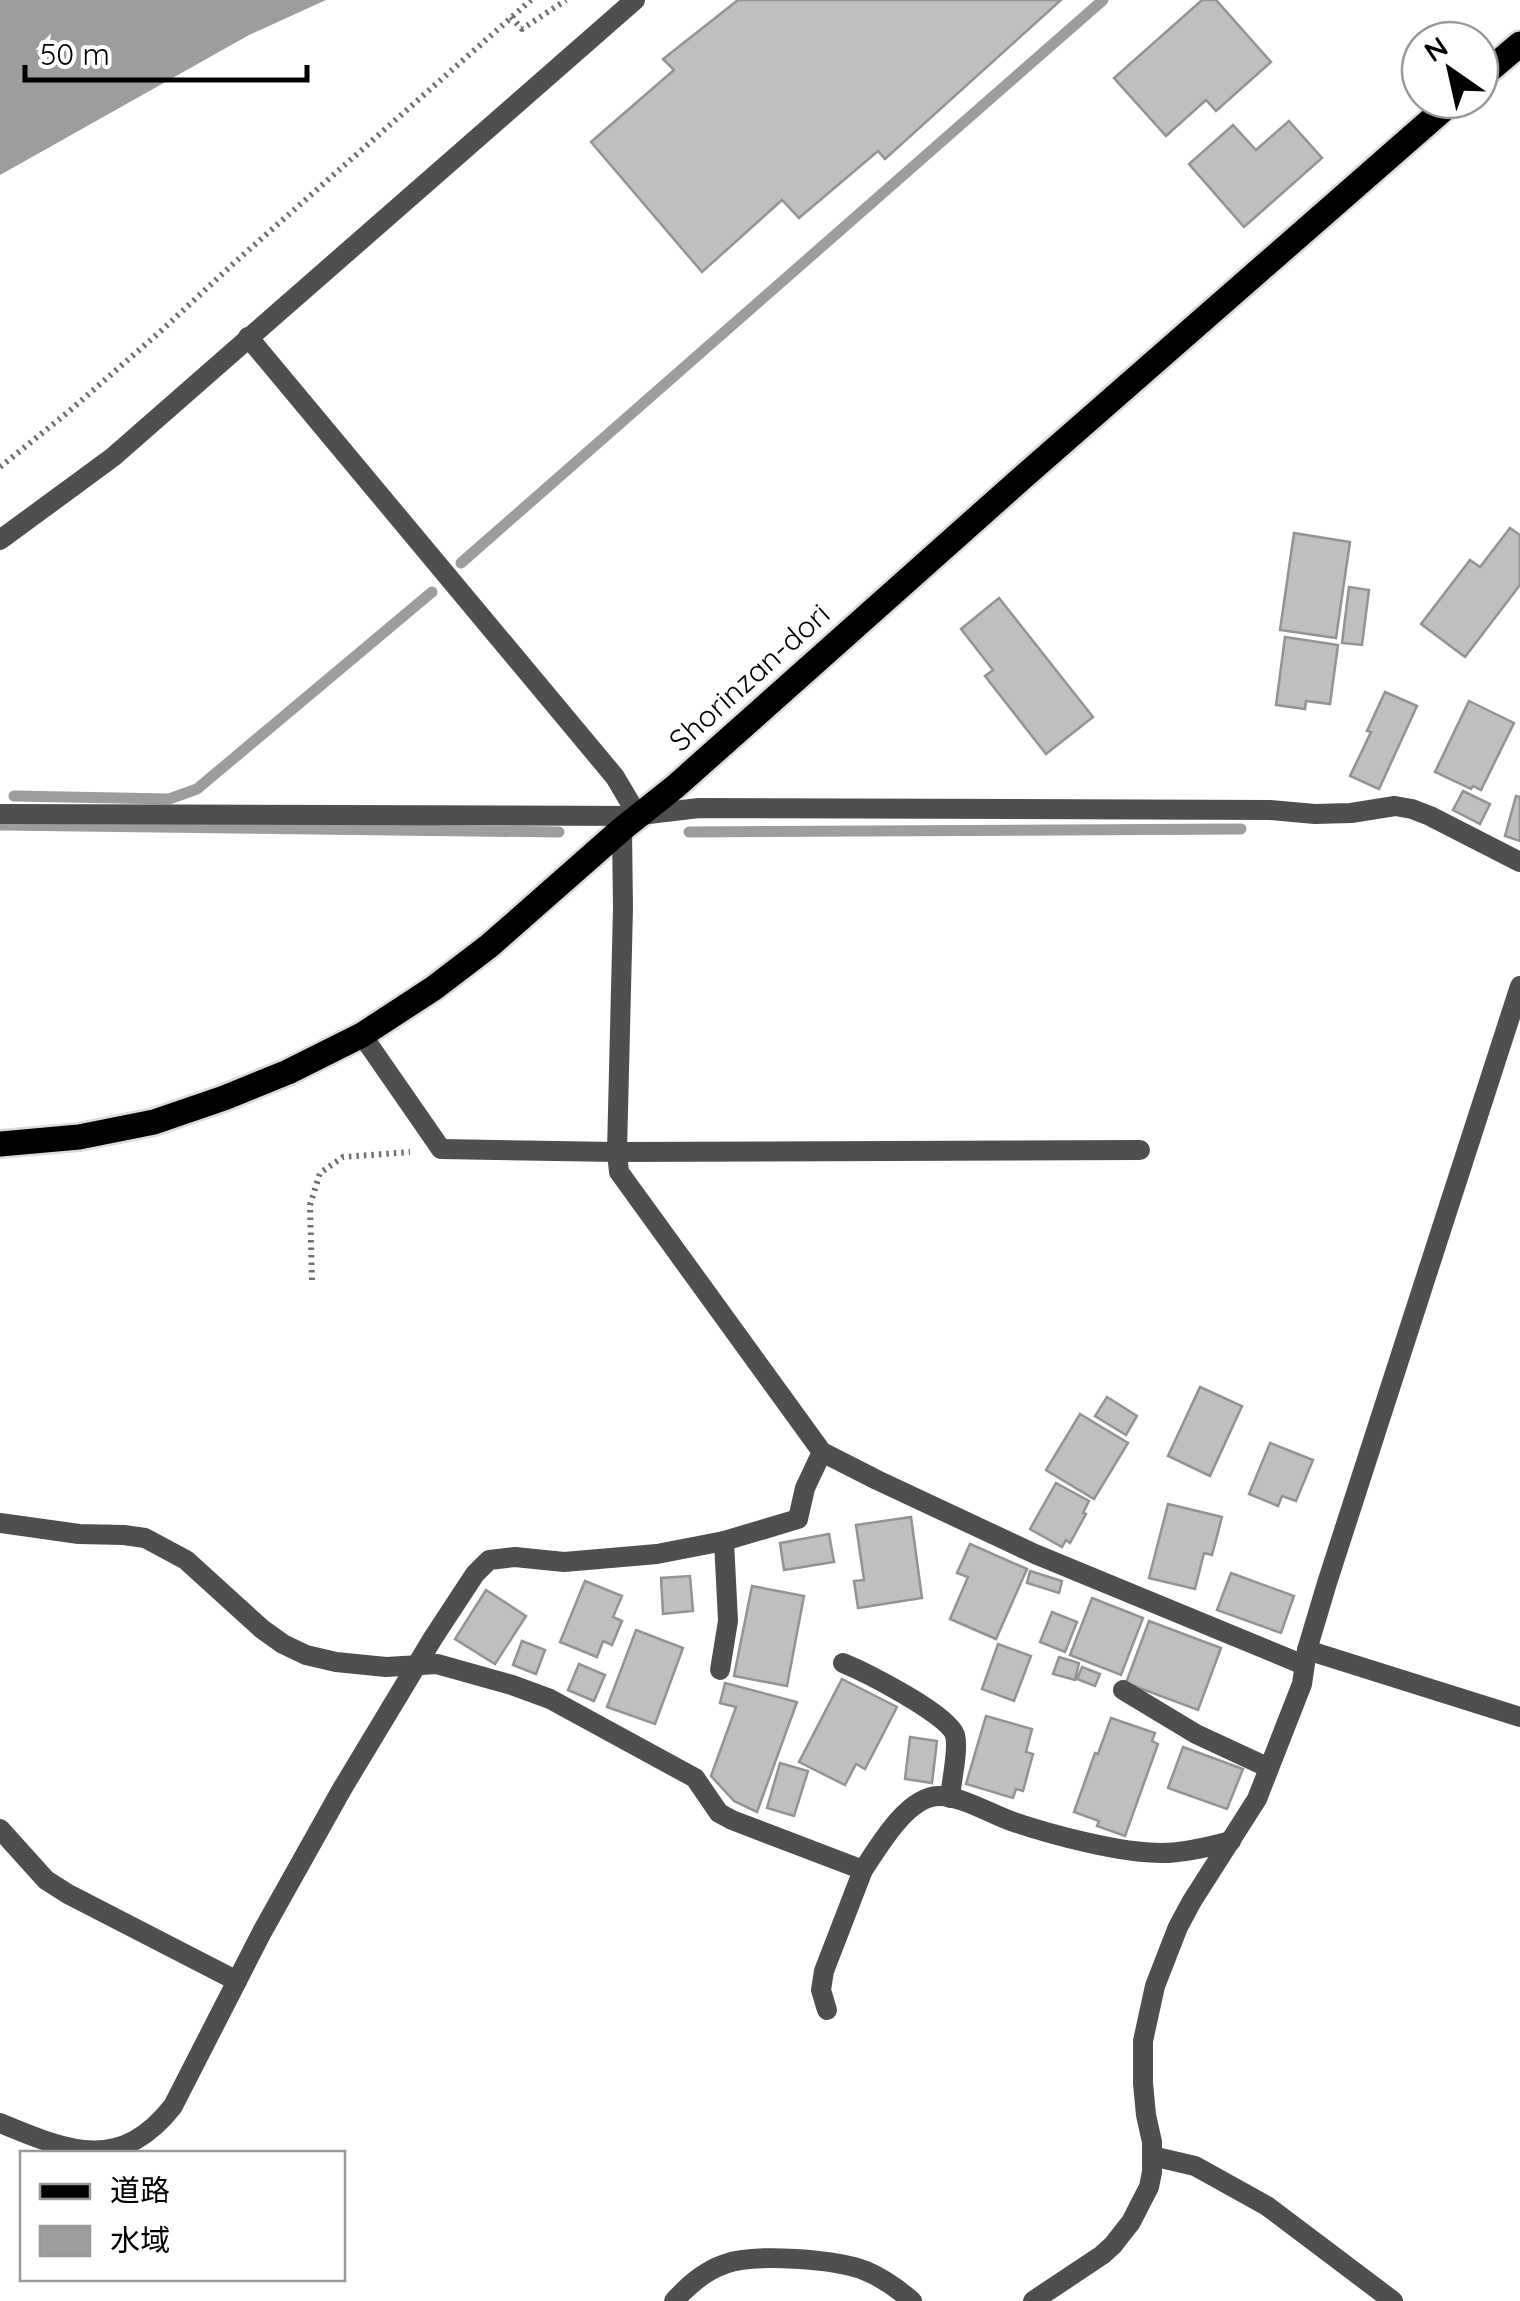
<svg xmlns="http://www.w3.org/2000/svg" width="1520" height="2301" font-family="Quicksand,'Noto Sans JP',sans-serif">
<rect width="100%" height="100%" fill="#fff"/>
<!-- water -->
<polygon fill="#9d9d9d" points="0,0 326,0 249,35 0,175"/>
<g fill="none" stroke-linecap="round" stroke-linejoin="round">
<!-- stream -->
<g stroke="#9d9d9d" stroke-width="11">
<polyline points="461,563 1103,0"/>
<polyline points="14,796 169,799 197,789 432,592"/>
<polyline points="0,825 559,832"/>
<polyline points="689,832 1241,829"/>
</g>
</g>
<!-- building -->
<g fill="#bfbfbf" stroke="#939393" stroke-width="2.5">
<polygon points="738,0 1061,0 885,159 878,151 799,218 782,200 702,272 591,142 674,70 663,59"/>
<polygon points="1202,0 1216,0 1271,62 1216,111 1206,100 1166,136 1114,78"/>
<polygon points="1289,121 1322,158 1244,227 1189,164 1233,125 1256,150"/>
<polygon points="1510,528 1520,535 1520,585 1465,657 1421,624 1470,560 1480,567"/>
<polygon points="1294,533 1350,542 1336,638 1280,630"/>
<polygon points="1349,587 1369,590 1362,645 1342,643"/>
<polygon points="999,598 1093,717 1046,754 985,676 993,670 961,629"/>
<polygon points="1285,637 1338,645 1330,704 1306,701 1305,709 1276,705"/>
<polygon points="1385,692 1417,706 1379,789 1350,776 1371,732 1367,731"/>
<polygon points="1469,701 1514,723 1481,790 1473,786 1471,789 1435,772"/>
<polygon points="1463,791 1490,804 1480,824 1453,810"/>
<polygon points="1516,796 1520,797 1520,841 1505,836"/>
<polygon points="1200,1387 1242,1406 1210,1476 1168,1456"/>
<polygon points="1107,1397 1137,1416 1126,1435 1095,1416"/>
<polygon points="1080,1414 1128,1443 1094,1499 1046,1470"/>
<polygon points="1270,1443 1313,1460 1296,1501 1282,1496 1278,1506 1249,1494"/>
<polygon points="1056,1483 1089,1501 1083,1513 1086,1514 1070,1543 1066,1540 1062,1547 1030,1529"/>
<polygon points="1168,1504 1222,1517 1212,1555 1204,1553 1195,1589 1149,1578"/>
<polygon points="911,1517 922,1598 858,1608 854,1581 864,1580 856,1525"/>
<polygon points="829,1534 834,1562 784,1570 780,1543"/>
<polygon points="970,1544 1027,1569 996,1639 950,1619 968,1577 957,1573"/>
<polygon points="1030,1571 1062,1581 1059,1593 1027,1583"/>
<polygon points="1231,1573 1294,1596 1281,1633 1217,1610"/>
<polygon points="690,1576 693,1611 663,1614 661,1578"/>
<polygon points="585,1581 622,1596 613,1617 622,1621 612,1645 603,1641 597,1657 560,1642"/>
<polygon points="752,1586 804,1596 787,1686 734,1676"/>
<polygon points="486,1590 526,1616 495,1664 455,1639"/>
<polygon points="1092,1598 1143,1618 1121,1675 1070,1655"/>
<polygon points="1052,1612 1077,1622 1065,1652 1040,1642"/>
<polygon points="1149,1621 1221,1648 1198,1710 1126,1683"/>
<polygon points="636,1630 683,1648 655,1724 607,1707"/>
<polygon points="522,1641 545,1650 536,1674 513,1665"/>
<polygon points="998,1644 1031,1656 1014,1701 982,1689"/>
<polygon points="1059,1657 1079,1663 1075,1680 1053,1674"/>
<polygon points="579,1664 605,1675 594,1701 568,1690"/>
<polygon points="1082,1667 1100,1674 1095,1686 1077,1679"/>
<polygon points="842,1679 897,1707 865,1769 856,1764 845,1785 799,1762"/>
<polygon points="725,1683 797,1702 757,1812 734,1801 711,1776 736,1707 720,1703"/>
<polygon points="986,1716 1032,1729 1026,1752 1033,1754 1023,1791 1016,1789 1013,1798 966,1784"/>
<polygon points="1111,1718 1155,1733 1152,1741 1158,1744 1125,1836 1097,1826 1099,1821 1074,1812 1095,1753 1098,1754"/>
<polygon points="910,1737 937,1741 932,1783 905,1779"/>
<polygon points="1183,1747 1243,1769 1227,1809 1168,1788"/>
<polygon points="780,1763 808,1771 794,1816 767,1808"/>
</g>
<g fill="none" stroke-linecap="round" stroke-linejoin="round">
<!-- primary casing -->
<g stroke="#dbdbdb" stroke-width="30">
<g id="primary">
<polyline points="1480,78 1520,44"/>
<polyline points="0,1144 79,1137 154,1122 224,1098 288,1072 362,1035 434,988 489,946 622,829 676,786 1022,478 1454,100"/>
</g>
</g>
<!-- path -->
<g stroke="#717171" stroke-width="6" stroke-dasharray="2.5 5" stroke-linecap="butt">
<polyline points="511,17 522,29 566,0"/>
<polyline points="0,467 67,413 162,330 234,263 531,0"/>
<polyline points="312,1280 310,1205 320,1173 343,1157 410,1152"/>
</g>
<!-- lane -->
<g stroke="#4f4f4f" stroke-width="20">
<polyline points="248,337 615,777 638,816"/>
<polyline points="0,540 113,457 635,0"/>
<polyline points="0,814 638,816"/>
<polyline points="441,1149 617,1152 1140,1150"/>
<path d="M843 1663C865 1672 948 1714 955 1735 959 1750 951 1782 950 1798"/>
<polyline points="720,1670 728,1621 724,1541"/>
<polyline points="1123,1690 1196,1734 1269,1768"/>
<polyline points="827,2010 821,1990 824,1971 863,1870"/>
</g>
<!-- street -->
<g stroke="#4f4f4f" stroke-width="20">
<polyline points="640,815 699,808 1270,810 1315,814 1351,813 1395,806 1412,809 1430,816 1520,862"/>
<polyline points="622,829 623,908 617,1152 619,1172 822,1452 877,1480 1035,1554 1304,1665"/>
<polyline points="362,1035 441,1149"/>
<path d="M0 1523 79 1534 124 1535 145 1538 186 1560 262 1629 283 1644 306 1655 336 1662 386 1667 437 1664 512 1685 550 1699 695 1778 719 1813 732 1820 863 1870C879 1846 907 1797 938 1796 959 1795 991 1814 1011 1821 1052 1835 1120 1853 1162 1853 1185 1853 1209 1847 1231 1841"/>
<polyline points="1307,1650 1520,1717"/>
<polyline points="0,1829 46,1880 68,1894 237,1981"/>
<path d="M0 2123C68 2151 120 2174 173 2106L262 1932 342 1789 433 1638 475 1574 489 1560 515 1557 564 1562 657 1554 724 1541 798 1519 805 1488 822 1452"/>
<polyline points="1152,2156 1195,2166 1267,2206 1393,2301"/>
<path d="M674 2301C688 2286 704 2271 725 2264 754 2253 837 2259 866 2271 883 2278 898 2289 912 2301"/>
<polyline points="1033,2301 1102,2255 1113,2245 1131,2222 1149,2187 1152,2172 1152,2142 1146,2115 1143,2083 1143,2041 1155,1986 1178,1927 1192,1901 1257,1799 1302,1684 1307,1650 1327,1583 1520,986"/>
</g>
<!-- primary -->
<use href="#primary" stroke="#000" stroke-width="25"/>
</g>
<g text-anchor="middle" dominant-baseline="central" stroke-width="10" stroke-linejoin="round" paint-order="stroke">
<!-- street labels -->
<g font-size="30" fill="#000" stroke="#fff">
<text transform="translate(749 677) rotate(-42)">Shorinzan-dori</text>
</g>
</g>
<!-- legend -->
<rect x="20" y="2151" width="325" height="130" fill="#ffffff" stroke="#999999" stroke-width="2.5"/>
<rect x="40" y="2184" width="50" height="15" fill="#000000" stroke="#999999" stroke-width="2.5"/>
<text x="110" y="2201" font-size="30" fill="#000000">道路</text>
<rect x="40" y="2226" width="50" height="30" fill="#9d9d9d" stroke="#999999" stroke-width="2.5"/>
<text x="110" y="2251" font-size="30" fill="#000000">水域</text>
<!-- north arrow -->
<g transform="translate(1450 70) rotate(326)"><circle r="48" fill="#ffffff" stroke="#999999" stroke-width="2.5"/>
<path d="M0-8L18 38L0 25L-18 38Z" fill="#000000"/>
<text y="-15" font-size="28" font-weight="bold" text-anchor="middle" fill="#000000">N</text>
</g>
<!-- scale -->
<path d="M25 65v15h282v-15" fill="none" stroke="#000000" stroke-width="5"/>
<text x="40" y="65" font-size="30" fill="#000000" stroke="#ffffff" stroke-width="8" paint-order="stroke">50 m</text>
</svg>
